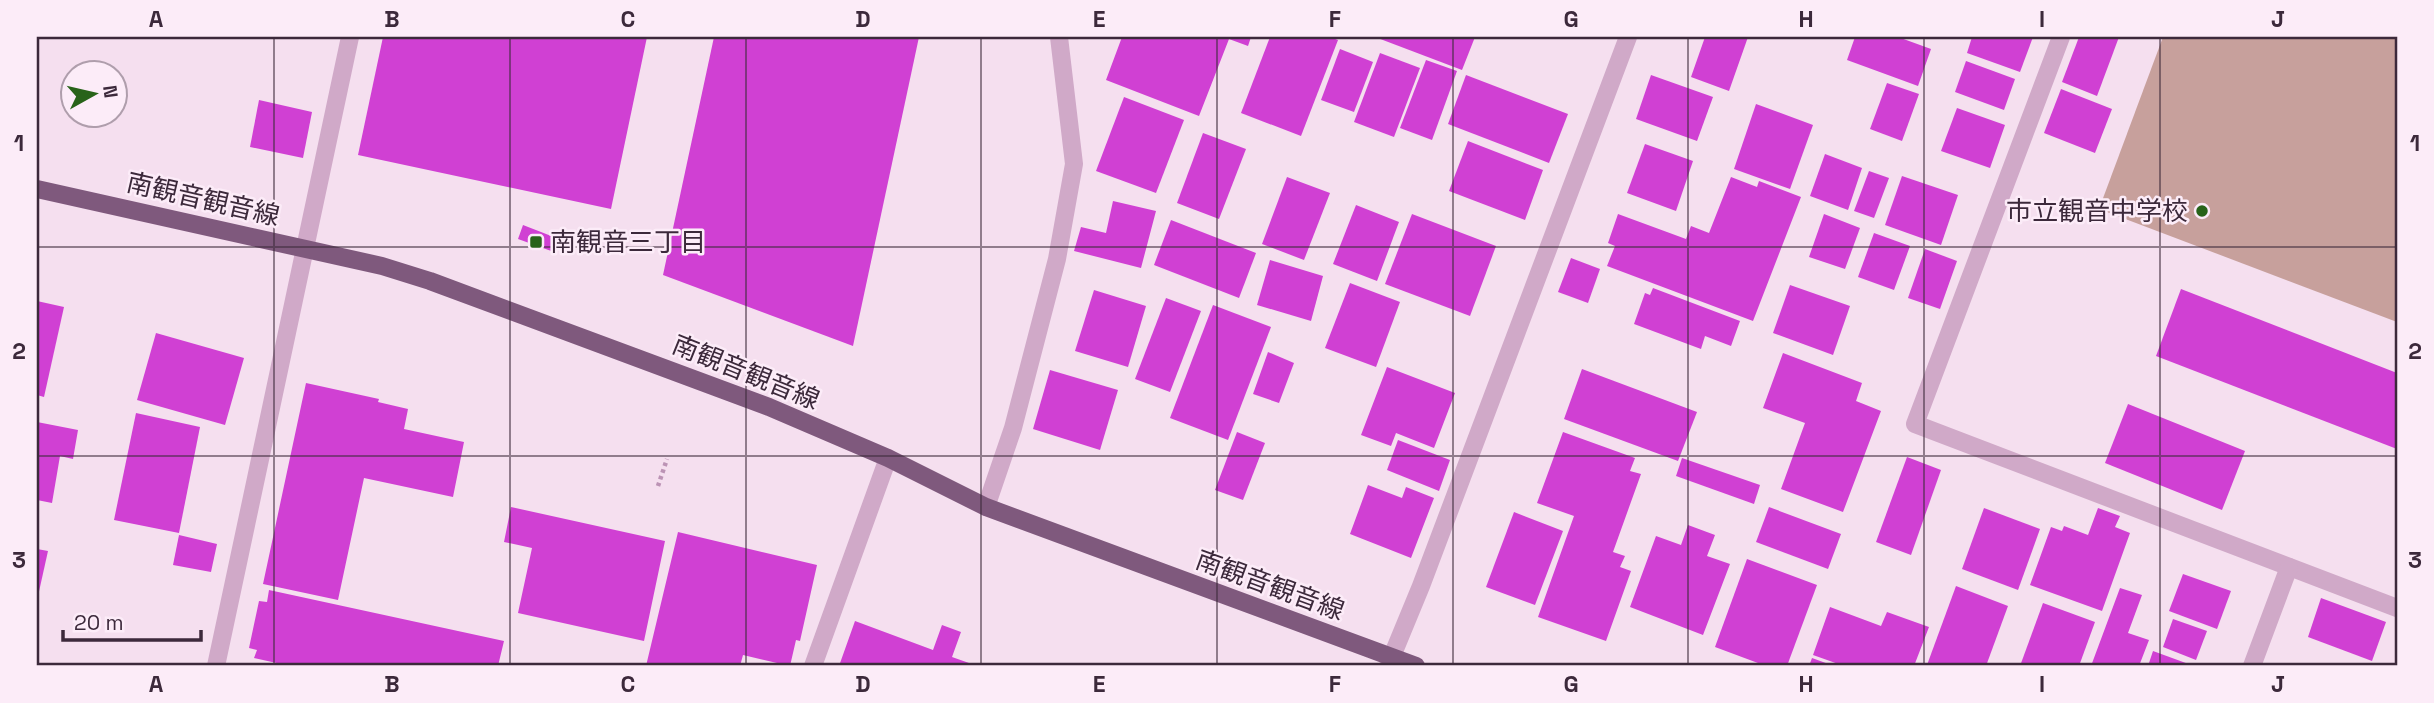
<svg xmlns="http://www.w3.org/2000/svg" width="2434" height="703" font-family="'Space Grotesk','Noto Sans JP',sans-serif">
<rect width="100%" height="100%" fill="#f5dfef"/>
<!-- green -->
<polygon fill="#c7a09c" points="2163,37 2397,37 2397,322 2099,209"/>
<!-- building -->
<g fill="#d040d3">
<polygon points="383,37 647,37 611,209 358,155"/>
<polygon points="714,37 919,37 853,346 663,275"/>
<polygon points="1122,37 1251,37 1248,46 1229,39 1199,116 1106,80"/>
<polygon points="1270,37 1330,37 1338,40 1301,136 1241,113"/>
<polygon points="1375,37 1475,37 1462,70"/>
<polygon points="1705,37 1748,37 1729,91 1691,77"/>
<polygon points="1855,37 1898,37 1931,49 1918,86 1847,60"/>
<polygon points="1972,37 2033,37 2020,72 1967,53"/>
<polygon points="2079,37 2119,37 2097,96 2062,82"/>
<polygon points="1340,49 1373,62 1354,112 1321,100"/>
<polygon points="1380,53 1420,68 1394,137 1354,122"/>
<polygon points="1426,60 1457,71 1432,140 1400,128"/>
<polygon points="1966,61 2015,79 2004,110 1955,92"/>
<polygon points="1466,75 1568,114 1549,163 1448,124"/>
<polygon points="1651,75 1713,97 1697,141 1636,119"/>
<polygon points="1887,83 1919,94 1902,141 1870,129"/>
<polygon points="2061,89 2112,109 2095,153 2044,133"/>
<polygon points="1124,97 1184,120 1156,193 1096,171"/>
<polygon points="259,100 312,112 303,158 250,147"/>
<polygon points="1756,104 1813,125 1790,189 1734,169"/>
<polygon points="1957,108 2005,125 1990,168 1941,151"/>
<polygon points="1203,133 1246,149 1219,219 1177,203"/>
<polygon points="1468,141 1543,170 1525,220 1449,191"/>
<polygon points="1645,144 1693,161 1676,211 1627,193"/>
<polygon points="1825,154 1862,168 1848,210 1810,196"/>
<polygon points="1869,171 1889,178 1874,218 1854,211"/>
<polygon points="1902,176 1958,195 1941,245 1885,225"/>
<polygon points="1287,177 1330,193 1304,260 1262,244"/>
<polygon points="1731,177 1757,187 1759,181 1801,197 1753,321 1607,266 1615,246 1608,243 1618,214 1686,239 1691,226 1709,233"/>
<polygon points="1113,201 1156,211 1141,268 1074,251 1081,227 1106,233"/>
<polygon points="1356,205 1399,222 1377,281 1333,264"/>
<polygon points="1412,214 1496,246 1470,316 1385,284"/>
<polygon points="1824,214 1860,228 1845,269 1809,257"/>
<polygon points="1171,220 1256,253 1239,298 1154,265"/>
<polygon points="523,225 559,239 554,252 518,239"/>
<polygon points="1874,233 1910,246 1894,290 1858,277"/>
<polygon points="1925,249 1957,261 1940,309 1908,298"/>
<polygon points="1571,258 1600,269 1588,303 1558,292"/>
<polygon points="1270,260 1323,276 1311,321 1257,305"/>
<polygon points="1350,283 1400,302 1376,367 1325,348"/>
<polygon points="1790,285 1850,306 1833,355 1773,333"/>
<polygon points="1653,288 1740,321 1731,346 1705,336 1701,349 1634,324 1645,293 1650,295"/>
<polygon points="2181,289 2397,373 2397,449 2156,356"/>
<polygon points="1094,290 1146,306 1128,367 1075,351"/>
<polygon points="1166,298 1201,311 1170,392 1135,379"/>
<polygon points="37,301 64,307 44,397 37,395"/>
<polygon points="1213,305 1271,327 1228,440 1170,418"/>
<polygon points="156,333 244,358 225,425 137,400"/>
<polygon points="1268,352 1294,363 1279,403 1253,394"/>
<polygon points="1783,353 1862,383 1856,401 1881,411 1843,512 1781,489 1805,423 1763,408"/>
<polygon points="1387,367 1455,393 1434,448 1396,433 1391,446 1361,435"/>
<polygon points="1582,369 1697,412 1678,461 1564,419"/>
<polygon points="1050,370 1118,390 1100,450 1033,429"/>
<polygon points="306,383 379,399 378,402 408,409 404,429 464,442 453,497 364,478 338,600 263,584"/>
<polygon points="2128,404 2245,451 2222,510 2105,463"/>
<polygon points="136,413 200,427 179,533 114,520"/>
<polygon points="37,422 78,430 73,459 60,456 52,503 37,500"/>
<polygon points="1237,432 1265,443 1243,500 1215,490"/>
<polygon points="1563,432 1635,458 1630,471 1641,474 1613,552 1625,556 1620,567 1631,571 1606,641 1538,617 1574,516 1537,503"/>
<polygon points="1398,440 1450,460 1439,491 1387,470"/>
<polygon points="1907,457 1941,470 1911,555 1876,542"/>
<polygon points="1682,458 1760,485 1754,504 1676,476"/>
<polygon points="1368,485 1402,498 1406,487 1434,498 1411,558 1350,534"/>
<polygon points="511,507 665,541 644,641 518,613 532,548 504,542"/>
<polygon points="1769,507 1841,534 1828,569 1756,542"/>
<polygon points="1984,508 2040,529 2018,590 1962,569"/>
<polygon points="2098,508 2120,516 2115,527 2130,533 2102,611 2030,585 2051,527 2062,531 2064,526 2088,535"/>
<polygon points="1514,512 1563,531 1535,605 1486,587"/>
<polygon points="1688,525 1715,535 1707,556 1730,564 1703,635 1630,607 1656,536 1681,545"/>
<polygon points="678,532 817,565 800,641 796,640 790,666 743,655 740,666 646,666"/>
<polygon points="179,535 217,544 211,572 173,565"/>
<polygon points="37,549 48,551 38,596 37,596"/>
<polygon points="1747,559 1817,585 1787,666 1766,666 1715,647"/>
<polygon points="2183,574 2231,591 2217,629 2169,611"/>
<polygon points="1956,586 2008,606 1986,666 1927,665"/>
<polygon points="2120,588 2142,595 2128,633 2149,640 2139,666 2091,666"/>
<polygon points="269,590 504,641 498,666 290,666 254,658 257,650 249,648 259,601 267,602"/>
<polygon points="2321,598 2386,622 2372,661 2308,637"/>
<polygon points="2043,603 2095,622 2079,666 2020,666"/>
<polygon points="1830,607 1881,626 1887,612 1929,627 1914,666 1844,666 1813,655"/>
<polygon points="2173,619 2207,631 2196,660 2163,647"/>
<polygon points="855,621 933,650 942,625 961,632 952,657 969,663 968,666 839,666"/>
<polygon points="2153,651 2194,666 2148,666"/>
<polygon points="1812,658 1834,666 1809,666"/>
</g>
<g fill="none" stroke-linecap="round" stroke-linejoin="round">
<!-- path -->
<polyline stroke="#bc93b5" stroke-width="4.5" stroke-dasharray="3.5 3.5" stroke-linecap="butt" points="658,486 667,459"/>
<!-- minor -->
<g stroke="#d0a9c8" stroke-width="18">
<polyline points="2061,37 1915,424 2397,608"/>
<polyline points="986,507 1013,428 1057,259 1074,164 1059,37"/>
<polyline points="216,666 350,37"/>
<polyline points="813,666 888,458"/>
<polyline points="1388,666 1421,586 1628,37"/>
<polyline points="2252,666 2289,567"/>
</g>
<!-- major -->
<polyline stroke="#7f597d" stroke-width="18" points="37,189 382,266 430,281 769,407 888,458 986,507 1416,666"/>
</g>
<!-- grid -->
<path fill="none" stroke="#3c293b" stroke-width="2" stroke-opacity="0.55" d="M274 37V666M510 37V666M746 37V666M981 37V666M1217 37V666M1453 37V666M1688 37V666M1924 37V666M2160 37V666M37 247H2397M37 456H2397"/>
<!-- markers -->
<g fill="#286319" stroke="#fcecf8" stroke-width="2.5">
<circle cx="2202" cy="211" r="7"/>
<rect x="529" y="235" width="14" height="14" rx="3.5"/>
</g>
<g text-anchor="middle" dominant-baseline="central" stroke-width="5" stroke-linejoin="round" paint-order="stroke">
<!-- street labels -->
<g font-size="26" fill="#3c293b" stroke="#fcecf8">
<text transform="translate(203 199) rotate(13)">南観音観音線</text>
<text transform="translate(746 372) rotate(22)">南観音観音線</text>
<text transform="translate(1270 585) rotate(20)">南観音観音線</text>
</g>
<!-- poi labels -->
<g font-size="26" fill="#3c293b" stroke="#fcecf8" text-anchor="end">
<text x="2188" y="211">市立観音中学校</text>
<text x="550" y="242" text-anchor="start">南観音三丁目</text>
</g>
</g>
<!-- border -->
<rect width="2434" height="703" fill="none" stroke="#fcecf8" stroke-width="77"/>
<!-- north arrow -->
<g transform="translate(94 94) rotate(82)"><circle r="33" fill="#fcecf8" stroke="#af9eac" stroke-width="2"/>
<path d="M0-5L12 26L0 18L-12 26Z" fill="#286319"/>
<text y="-10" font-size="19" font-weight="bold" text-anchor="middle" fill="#3c293b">N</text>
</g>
<!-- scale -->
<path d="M63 630v10h138v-10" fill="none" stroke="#3c293b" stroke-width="3.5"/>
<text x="74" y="630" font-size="21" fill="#3c293b" stroke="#fcecf8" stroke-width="5" paint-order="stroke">20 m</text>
<rect x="38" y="38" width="2358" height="626" fill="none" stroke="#3c293b" stroke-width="2.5"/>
<g font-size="23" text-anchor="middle" font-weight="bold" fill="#3c293b">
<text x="156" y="27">A</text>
<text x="392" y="27">B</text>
<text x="628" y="27">C</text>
<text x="863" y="27">D</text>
<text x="1099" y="27">E</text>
<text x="1335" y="27">F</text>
<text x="1571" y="27">G</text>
<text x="1806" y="27">H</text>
<text x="2042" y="27">I</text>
<text x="2278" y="27">J</text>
<text x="19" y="151">1</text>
<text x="2415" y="151">1</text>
<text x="19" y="359">2</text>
<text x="2415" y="359">2</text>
<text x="19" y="568">3</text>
<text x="2415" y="568">3</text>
<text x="156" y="692">A</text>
<text x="392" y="692">B</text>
<text x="628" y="692">C</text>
<text x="863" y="692">D</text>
<text x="1099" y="692">E</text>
<text x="1335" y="692">F</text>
<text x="1571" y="692">G</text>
<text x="1806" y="692">H</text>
<text x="2042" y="692">I</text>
<text x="2278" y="692">J</text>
</g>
</svg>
